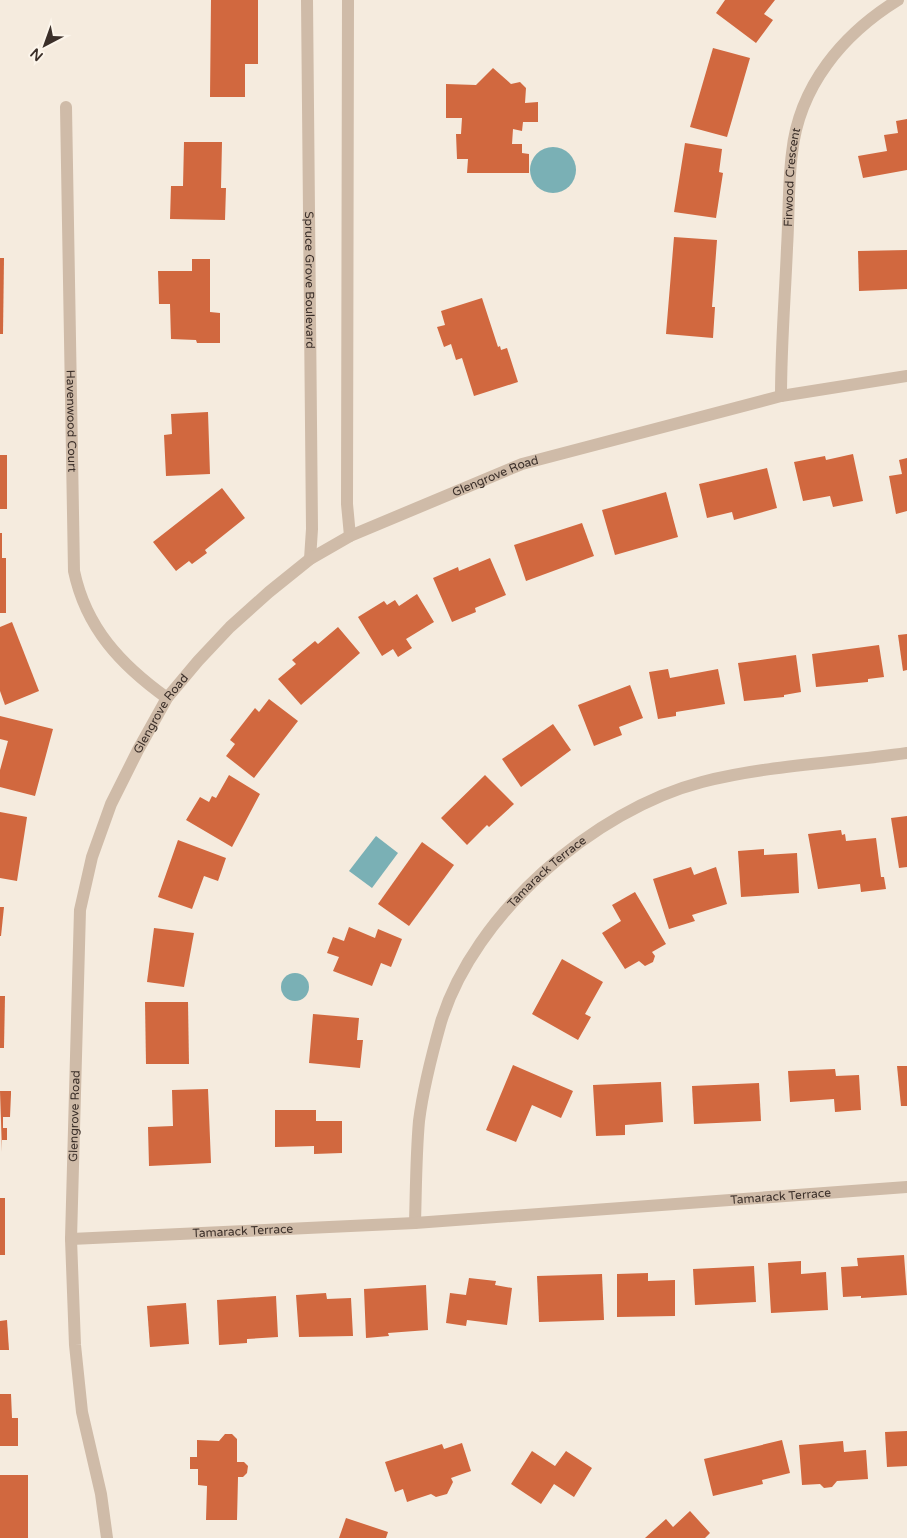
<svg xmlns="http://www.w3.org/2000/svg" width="907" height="1538" font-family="'Varela Round',sans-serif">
<rect width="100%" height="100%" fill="#f5ebde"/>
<!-- water -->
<g fill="#7ab0b5">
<circle cx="553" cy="170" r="23"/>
<polygon points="376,836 398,853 372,888 349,871"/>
<circle cx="295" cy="987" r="14"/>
</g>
<!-- building -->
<g fill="#d1683f">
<polygon points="211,0 258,0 258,64 245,64 245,97 210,97"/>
<polygon points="725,0 775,0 764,14 773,20 756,43 716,13"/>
<polygon points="713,48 750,58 727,137 690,127"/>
<polygon points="493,68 511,84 520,82 526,88 525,103 538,102 538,122 523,122 522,131 513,129 512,144 522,144 522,153 529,154 529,173 467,173 468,159 457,159 456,134 461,134 462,118 446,118 446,84 476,85"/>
<polygon points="907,119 907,170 863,178 858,156 887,151 884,135 898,133 896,121"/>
<polygon points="184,142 222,142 221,188 226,188 225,220 170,219 171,186 183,186"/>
<polygon points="685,143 722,149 719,172 723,173 716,218 674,212"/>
<polygon points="674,237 717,240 712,307 715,307 713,338 666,334"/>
<polygon points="907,250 907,289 859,291 858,251"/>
<polygon points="0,258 4,258 3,334 0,334"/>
<polygon points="192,259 210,259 210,312 220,313 220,343 197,343 196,340 171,339 170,304 159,304 158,271 192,271"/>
<polygon points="482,298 498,347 500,346 501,350 507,348 518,382 474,396 462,358 456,360 451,344 444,347 437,327 445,325 441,311"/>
<polygon points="208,412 210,474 166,476 164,435 172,434 171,414"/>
<polygon points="853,454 863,501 833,507 830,496 803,501 794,462 825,456 826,460"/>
<rect x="0" y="455" width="7" height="54"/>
<polygon points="907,458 907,511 896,514 889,476 902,474 899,460"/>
<polygon points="767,468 777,508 734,520 732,512 707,518 699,484"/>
<polygon points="222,488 245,518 205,550 207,553 192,564 189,561 176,571 153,542"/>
<polygon points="666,492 678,537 615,555 602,510"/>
<polygon points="582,523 594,556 526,581 514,545"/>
<polygon points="0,533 2,533 2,558 6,558 6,613 0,613"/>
<polygon points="490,558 506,595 475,608 476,612 452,622 433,578 458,567 459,571"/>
<polygon points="417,594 434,622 406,639 412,648 398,657 393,649 382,656 358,617 384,601 387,605 395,600 399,606"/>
<polygon points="12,622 39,691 5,705 0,691 0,627"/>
<polygon points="338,627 360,653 301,705 278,679 296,664 292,660 315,641 318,644"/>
<polygon points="907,634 907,670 903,671 898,635"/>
<polygon points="879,645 884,677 868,679 868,682 816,687 812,654"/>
<polygon points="796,655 801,692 784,695 784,697 744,701 738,663"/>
<polygon points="668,669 670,678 718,669 725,704 676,712 676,716 658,719 649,672"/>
<polygon points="630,685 643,718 619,727 622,735 594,746 578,705"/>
<polygon points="269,699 298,721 254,778 226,756 235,744 230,740 255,708 259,712"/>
<polygon points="0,716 53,729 35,796 0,787 0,770 8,741 0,739"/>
<polygon points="553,724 571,750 521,787 502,759"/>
<polygon points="229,775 260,794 232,847 186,820 200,797 209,802 212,796 216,798"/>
<polygon points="485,775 514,804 489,827 487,825 467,845 441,818"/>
<polygon points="0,812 27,817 17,881 0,878"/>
<polygon points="907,816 907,867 899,868 891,818"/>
<polygon points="841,830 842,835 845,834 846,841 876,838 881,877 884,877 886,889 861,892 860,884 818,889 808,834"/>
<polygon points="178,840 226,858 218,881 204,876 192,909 158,897"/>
<polygon points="422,842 454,865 409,926 378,904"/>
<polygon points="764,849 764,855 797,853 799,893 741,897 738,851"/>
<polygon points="691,867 694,875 716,867 727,904 692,915 695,921 669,929 653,879"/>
<polygon points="635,892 666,944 652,952 655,956 653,962 645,966 639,961 625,969 602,933 621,921 612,905"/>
<polygon points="0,907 4,907 1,936 0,936"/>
<polygon points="349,927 375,938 378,929 402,939 391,967 381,963 372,986 333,971 339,957 327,953 333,937 344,941"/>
<polygon points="154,928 194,933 184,987 147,982"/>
<polygon points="562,959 603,982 585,1014 591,1017 578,1040 532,1014"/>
<polygon points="0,996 5,996 4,1048 0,1048"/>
<polygon points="145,1002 188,1002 189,1064 146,1064"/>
<polygon points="313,1014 359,1018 357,1040 363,1040 360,1068 309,1063"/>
<polygon points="513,1065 573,1091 561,1118 532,1105 516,1142 486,1130"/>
<polygon points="897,1066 907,1066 907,1106 901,1106"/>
<polygon points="835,1069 836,1076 859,1075 861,1110 835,1112 834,1099 790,1102 788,1071"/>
<polygon points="661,1082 663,1122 625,1125 625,1135 596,1136 593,1085"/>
<polygon points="759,1083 761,1121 694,1124 692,1086"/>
<polygon points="208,1089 211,1163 149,1166 148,1127 173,1126 172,1090"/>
<polygon points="0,1091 11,1091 11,1094 10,1117 3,1117 3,1128 7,1128 7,1140 2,1140 2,1152"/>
<polygon points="275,1110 316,1110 316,1121 342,1121 342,1153 314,1154 314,1146 275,1147"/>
<rect x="0" y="1198" width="5" height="57"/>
<polygon points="904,1255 907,1295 861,1298 861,1296 843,1297 841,1267 858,1266 857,1258"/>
<polygon points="801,1261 801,1274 826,1272 828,1310 771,1313 768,1263"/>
<polygon points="754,1266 756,1302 695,1305 693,1269"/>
<polygon points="648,1273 648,1281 675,1280 675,1316 617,1317 617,1274"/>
<polygon points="602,1274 604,1320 539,1322 537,1276"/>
<polygon points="469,1278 496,1281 495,1285 512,1288 507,1325 467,1320 466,1326 446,1323 450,1293 466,1295"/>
<polygon points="426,1285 428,1330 388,1333 389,1336 366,1338 364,1289"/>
<polygon points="326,1293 327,1299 351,1298 353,1336 299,1337 296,1295"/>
<polygon points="276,1296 278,1337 247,1339 247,1343 219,1345 217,1300"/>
<polygon points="186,1303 189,1344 150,1347 147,1306"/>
<polygon points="7,1320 9,1350 0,1350 0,1321"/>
<polygon points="0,1394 11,1394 12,1418 18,1418 18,1446 0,1446"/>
<polygon points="907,1431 907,1466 887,1467 885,1432"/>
<polygon points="225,1434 232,1434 237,1439 237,1462 244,1462 248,1466 247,1473 243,1477 238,1477 237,1520 206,1520 207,1486 198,1485 198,1469 190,1469 190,1457 197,1457 197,1440 219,1441"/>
<polygon points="782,1440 790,1473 762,1480 763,1484 713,1496 704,1459"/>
<polygon points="843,1441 844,1452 866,1450 868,1479 837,1481 832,1487 824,1488 820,1484 802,1485 799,1445"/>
<polygon points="462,1443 471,1471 451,1478 453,1482 447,1494 436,1497 431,1494 407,1502 403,1489 395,1492 385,1462 442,1444 444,1449"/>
<polygon points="532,1451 555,1466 566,1451 592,1468 574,1497 554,1484 541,1504 511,1484"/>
<rect x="0" y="1475" width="28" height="63"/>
<polygon points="690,1511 710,1533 705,1538 645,1538 666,1519 673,1527"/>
<polygon points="346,1518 388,1532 386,1538 339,1538"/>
</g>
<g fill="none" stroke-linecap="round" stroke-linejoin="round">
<!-- minor -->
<g stroke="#cfbba8" stroke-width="12">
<path id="s1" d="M307 0 312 529 310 559"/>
<polyline points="348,0 347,504 350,536"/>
<path id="s2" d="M66 107 74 571C86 628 121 665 167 698"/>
<path id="s3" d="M781 396C781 346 785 297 787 248 789 216 788 184 792 153 799 86 843 34 898 0"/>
<path id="s4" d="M415 1223C416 1189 416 1155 419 1121 423 1089 432 1054 441 1022 474 914 594 810 702 782 768 765 839 763 907 753"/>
<path id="s5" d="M71 1239 415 1223 907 1187"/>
<path id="s6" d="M107 1538 101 1494 82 1412 75 1345 71 1239 80 910 92 857 111 804 138 750 167 698 198 661 230 627 269 592 310 559 350 536 522 464 781 396 907 376"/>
</g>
</g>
<g text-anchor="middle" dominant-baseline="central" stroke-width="5" stroke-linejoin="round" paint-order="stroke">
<!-- street labels -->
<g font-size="12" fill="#3b2f29" stroke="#fcf5eb">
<text stroke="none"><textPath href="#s3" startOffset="219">Firwood Crescent</textPath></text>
<text stroke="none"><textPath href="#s1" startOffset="280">Spruce Grove Boulevard</textPath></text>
<text stroke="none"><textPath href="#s2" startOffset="314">Havenwood Court</textPath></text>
<text stroke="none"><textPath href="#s6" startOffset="1265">Glengrove Road</textPath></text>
<text stroke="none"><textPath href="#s6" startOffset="845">Glengrove Road</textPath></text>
<text stroke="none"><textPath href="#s4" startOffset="390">Tamarack Terrace</textPath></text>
<text stroke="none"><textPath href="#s6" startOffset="425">Glengrove Road</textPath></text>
<text stroke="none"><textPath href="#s5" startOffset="711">Tamarack Terrace</textPath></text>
<text stroke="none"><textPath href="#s5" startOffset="172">Tamarack Terrace</textPath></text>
</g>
</g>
<!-- north arrow -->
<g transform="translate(45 45) rotate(221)" stroke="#fcf5eb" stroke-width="4" paint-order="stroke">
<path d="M0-4L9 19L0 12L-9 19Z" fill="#3b2f29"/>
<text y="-8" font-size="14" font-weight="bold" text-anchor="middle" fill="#3b2f29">N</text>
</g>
</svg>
